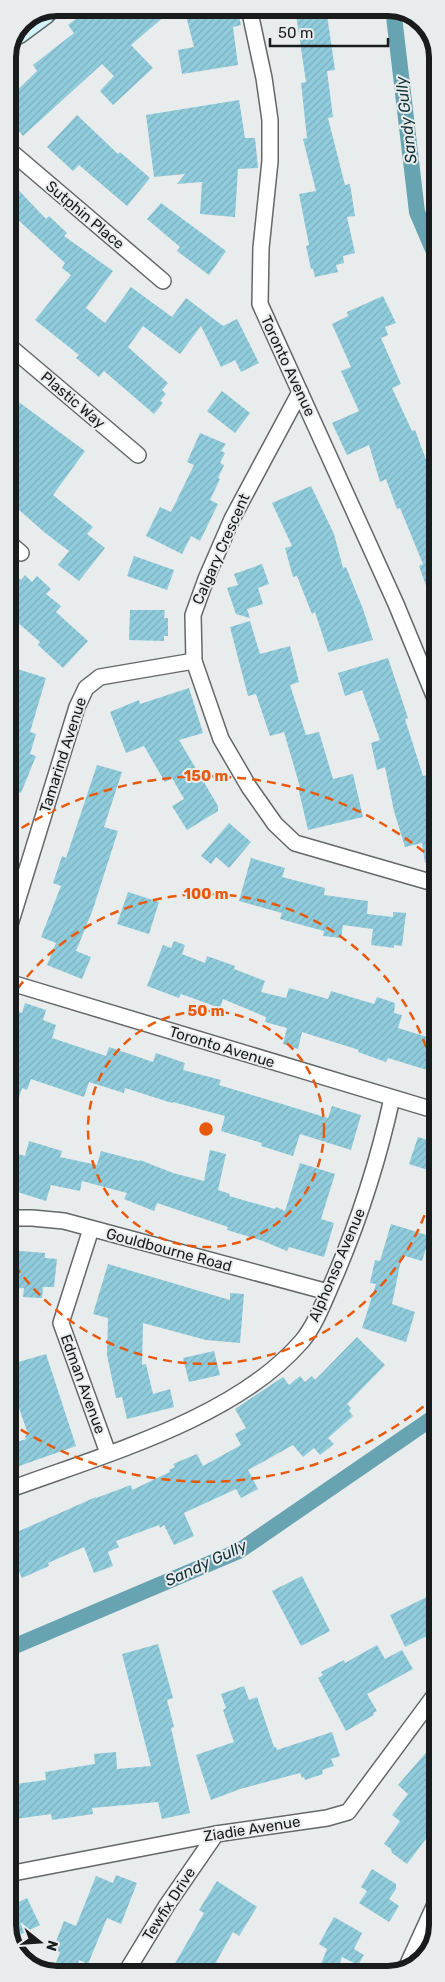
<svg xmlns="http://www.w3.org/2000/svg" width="445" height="1982" font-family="Rubik,sans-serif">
<defs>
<pattern id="building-hatch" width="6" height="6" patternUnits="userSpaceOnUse" patternTransform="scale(1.25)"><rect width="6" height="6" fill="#90ccdc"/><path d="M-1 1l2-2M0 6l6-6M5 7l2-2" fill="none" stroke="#7cafbc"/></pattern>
</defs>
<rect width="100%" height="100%" fill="#e8eced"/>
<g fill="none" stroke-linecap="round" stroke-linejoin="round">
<!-- canal -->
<g stroke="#68a3b2" stroke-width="16">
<polyline points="393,8 417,212 437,259"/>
<polyline points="8,1649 239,1551 437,1415"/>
</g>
</g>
<!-- building -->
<g fill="url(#building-hatch)">
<polygon points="90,8 174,8 131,45 153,68 113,105 100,91 114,76 102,64 23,136 8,119 8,99 37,71 33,65 74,33 68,25"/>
<polygon points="184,8 237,8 241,25 233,27 238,65 182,74 178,50 194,47"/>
<polygon points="295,8 326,8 335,70 327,71 333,117 328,118 345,185 350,184 355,216 347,217 355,253 343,256 344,263 336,265 338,272 315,277 313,269 311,269 306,246 309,245 299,194 316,191 303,139 307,138 301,83 306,82"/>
<polygon points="239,100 245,138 255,138 258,168 238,169 235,217 200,214 202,182 177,184 185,174 154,177 146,115"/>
<polygon points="77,115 118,154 120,152 150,178 127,206 79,165 73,171 47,147"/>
<polygon points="8,179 46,219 49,216 67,233 64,236 113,271 86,308 105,323 131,287 172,317 186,298 223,326 237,319 259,363 241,372 235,360 221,367 201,326 180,354 143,326 128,347 168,383 162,390 166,394 160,401 163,403 154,414 104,371 99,377 76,358 79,355 35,320 71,275 62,268 65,263 16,218 8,226"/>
<polygon points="161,203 226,251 209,275 177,251 180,247 147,219"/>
<polygon points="383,296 396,323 385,327 388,335 381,338 401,384 392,388 412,431 415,430 437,489 437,611 435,611 419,566 423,564 400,508 397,509 386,479 380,482 369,445 347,455 332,423 359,411 341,371 351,367 332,324 348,316 347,312"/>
<polygon points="222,391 250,413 235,433 207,411"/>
<polygon points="8,394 85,451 53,495 93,527 87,534 105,548 79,581 58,565 69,551 44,532 8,500"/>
<polygon points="200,433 226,444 221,451 225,453 220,463 224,465 218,478 220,479 210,500 218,504 200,541 191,536 182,554 146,536 160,507 171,512 194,465 187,462"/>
<polygon points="311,486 334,534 343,568 346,567 363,609 373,640 328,652 315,612 312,614 297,576 293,577 285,548 292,546 272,503"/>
<polygon points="134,556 174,570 167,590 127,576"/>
<polygon points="262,564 269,584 258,588 263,604 247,609 250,618 236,614 227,588 238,585 234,574"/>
<polygon points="8,569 21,580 25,575 32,582 37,576 51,589 46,594 61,606 56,612 88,641 63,668 38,645 40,642 8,614"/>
<polygon points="130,610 165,610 164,618 168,618 168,636 164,636 164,641 129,640"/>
<polygon points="250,621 260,654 290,646 299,682 290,685 306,735 319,732 333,779 353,774 363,817 308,830 298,787 300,787 284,732 270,736 256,694 248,696 230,627"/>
<polygon points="388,658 408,718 405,719 423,776 428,775 435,810 437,809 437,861 425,863 422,843 405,847 394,811 385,767 377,770 371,743 380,740 362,690 345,696 338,673"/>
<polygon points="8,666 46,678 30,732 36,734 30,754 36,756 21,793 8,788 8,730 18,700 8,696"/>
<polygon points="189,688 203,733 179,740 218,806 218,811 187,830 172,806 184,799 172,778 165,782 144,746 126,753 110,712 139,700 140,704"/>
<polygon points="97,765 122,772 104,827 118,831 93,909 76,951 91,957 82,979 47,965 56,943 41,937 61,886 53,883 62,856 66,858"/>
<polygon points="229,823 251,842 229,868 216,857 211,864 201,856"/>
<polygon points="251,858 285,868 282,877 325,888 324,895 368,901 367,914 393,917 393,912 406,913 402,946 394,945 394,948 371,945 373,929 343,925 341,938 323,936 324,931 280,919 282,913 239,901"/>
<polygon points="128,892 159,902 149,934 117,924"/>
<polygon points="174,941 185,945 182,954 205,963 207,956 235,966 234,969 265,981 261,992 286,998 289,988 328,999 331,991 374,1004 377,997 395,1003 394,1013 402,1015 398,1028 437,1040 437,1073 388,1058 386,1062 358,1052 359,1050 302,1032 298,1049 283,1044 287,1028 265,1022 266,1017 223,999 220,1008 181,994 179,998 147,986 163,945 171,948"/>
<polygon points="25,1003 46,1010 43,1020 56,1025 52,1038 106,1056 109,1047 153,1062 156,1053 185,1063 183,1070 221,1080 219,1085 328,1118 332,1106 361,1115 351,1150 300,1134 293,1156 261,1146 262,1143 221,1131 225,1116 173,1102 172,1103 125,1088 124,1093 89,1082 84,1097 31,1079 27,1090 22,1088 11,1123 8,1122 8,1018 11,1009 22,1013"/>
<polygon points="418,1137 437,1143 437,1173 409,1164"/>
<polygon points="29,1141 62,1151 60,1157 97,1165 101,1151 139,1161 140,1160 173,1173 204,1181 210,1150 226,1154 218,1190 230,1194 229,1196 275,1209 276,1207 285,1211 300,1163 335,1174 321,1219 334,1223 324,1257 289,1247 287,1251 263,1241 227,1230 228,1227 157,1203 154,1211 124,1199 127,1193 82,1181 80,1191 51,1185 46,1201 8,1189 8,1151 25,1156"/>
<polygon points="391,1224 430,1236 422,1261 402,1255 392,1304 415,1312 406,1342 362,1328 376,1284 370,1283 375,1260 380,1261"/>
<polygon points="8,1250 45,1253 45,1258 57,1259 54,1287 43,1287 42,1298 23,1297 24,1288 8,1289"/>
<polygon points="108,1264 230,1300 230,1293 244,1294 240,1343 206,1340 143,1323 142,1365 146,1364 153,1394 170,1389 174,1407 127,1419 122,1397 116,1398 107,1355 108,1318 93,1314"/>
<polygon points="357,1337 385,1365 347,1404 351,1408 349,1411 353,1416 328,1438 334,1444 320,1455 314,1448 303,1457 293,1445 248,1470 258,1489 241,1498 236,1489 184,1513 194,1536 174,1545 164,1525 160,1528 159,1525 116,1541 119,1547 108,1552 113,1566 94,1573 84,1547 48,1563 49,1566 22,1578 17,1568 8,1572 8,1536 96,1497 96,1498 131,1485 132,1490 170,1472 169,1470 175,1467 173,1464 197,1454 203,1466 241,1445 235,1434 246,1428 235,1409 283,1377 289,1385 300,1376 305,1382 312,1376 315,1380"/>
<polygon points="214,1351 220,1375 189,1382 183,1358"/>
<polygon points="46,1354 76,1446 8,1470 8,1445 26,1439 25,1436 28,1434 17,1402 8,1365"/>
<polygon points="302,1576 330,1631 301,1646 272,1591"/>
<polygon points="437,1592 437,1631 405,1647 390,1615"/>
<polygon points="158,1644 173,1698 167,1700 174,1727 171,1728 190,1813 162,1819 158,1802 92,1808 93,1814 52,1820 51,1814 8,1820 8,1785 46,1780 45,1772 95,1764 94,1754 116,1752 117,1769 151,1766 122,1654"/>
<polygon points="377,1645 385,1659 402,1650 413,1669 367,1694 377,1711 373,1713 374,1715 346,1731 318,1678 323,1675 321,1672 344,1660 345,1663"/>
<polygon points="244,1686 249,1700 257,1697 274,1747 276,1747 277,1750 332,1732 340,1756 331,1759 334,1766 322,1770 323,1774 305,1780 304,1777 302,1778 300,1773 240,1789 211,1800 196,1755 234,1742 223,1710 226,1708 221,1694"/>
<polygon points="429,1749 437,1757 437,1824 407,1864 392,1853 391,1849 384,1844 400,1821 392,1815 408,1794 398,1785"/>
<polygon points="372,1869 396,1884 396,1889 389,1899 399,1906 389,1922 359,1903 367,1891 361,1887"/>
<polygon points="116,1875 137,1883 121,1924 107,1918 88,1964 79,1960 75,1974 52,1974 60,1952 53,1949 64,1921 76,1926 96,1876 113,1883"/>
<polygon points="217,1881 257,1907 239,1936 233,1932 216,1962 237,1974 169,1974 204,1913 199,1910"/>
<polygon points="27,1898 40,1925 11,1939 8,1934 8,1907"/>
<polygon points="334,1917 362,1933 354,1949 364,1955 358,1965 342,1957 336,1974 317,1974 327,1949 319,1944"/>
</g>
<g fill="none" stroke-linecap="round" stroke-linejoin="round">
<!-- street casing -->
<g stroke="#646869" stroke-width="18">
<g id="street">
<polyline points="249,8 264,78 270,120 270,161 261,248 260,304 396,604 437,703"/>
<polyline points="8,149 163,281"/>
<polyline points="8,345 138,455"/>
<polyline points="300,392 232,519 206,579 193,615 194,661 221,739 249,787 275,824 295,843 437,884"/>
<polyline points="8,542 21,553"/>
<polyline points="8,931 77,707 86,688 100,677 194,661"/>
<polyline points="8,982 437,1111"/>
<polyline points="8,1218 32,1218 64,1221 328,1292"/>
<polyline points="91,1229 61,1323 108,1453"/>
<path d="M8 1490C102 1455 235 1419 302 1341 316 1324 324 1301 333 1281 359 1221 378 1162 392 1098"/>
<polyline points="8,1874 216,1834 327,1818 348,1812 437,1692"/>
<polyline points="406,1968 437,1900"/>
<polyline points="125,1974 167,1905 216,1834"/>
</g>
</g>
<!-- secondary casing -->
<g stroke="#646869" stroke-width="24">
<polyline id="secondary" points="18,33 45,13"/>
</g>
<!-- street -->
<use href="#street" stroke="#fff" stroke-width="15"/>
<!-- secondary -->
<use href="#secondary" stroke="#d3f4fc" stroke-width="21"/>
</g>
<!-- distance rings -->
<g fill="none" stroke="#e8590c" stroke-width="2.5" stroke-dasharray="9 6">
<circle cx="206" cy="1129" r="118"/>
<path d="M437 1172A235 235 0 0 1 9 1257M9 1001A235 235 0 0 1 437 1086"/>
<path d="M435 1397A353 353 0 0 1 9 1422M9 836A353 353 0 0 1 435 861"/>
</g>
<g text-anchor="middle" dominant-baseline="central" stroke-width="4" stroke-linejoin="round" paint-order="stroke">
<!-- street labels -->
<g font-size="15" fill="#1a1b1c" stroke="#e8eced">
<text transform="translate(85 215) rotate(40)">Sutphin Place</text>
<text transform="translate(288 366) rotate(65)">Toronto Avenue</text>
<text transform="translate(73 400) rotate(40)">Plastic Way</text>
<text transform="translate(221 549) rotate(-66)">Calgary Crescent</text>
<text transform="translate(63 755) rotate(-72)">Tamarind Avenue</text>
<text transform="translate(222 1047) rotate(17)">Toronto Avenue</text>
<text transform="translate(169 1250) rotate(15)">Gouldbourne Road</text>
<text transform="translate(337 1265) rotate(-67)">Alphonso Avenue</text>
<text transform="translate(83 1384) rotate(70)">Edman Avenue</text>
<text transform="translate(252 1829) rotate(-9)">Ziadie Avenue</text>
<text transform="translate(169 1904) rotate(-57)">Tewfix Drive</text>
</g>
<!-- water labels -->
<g font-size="16" font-style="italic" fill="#123138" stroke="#e8eced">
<text transform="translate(406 120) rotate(-97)">Sandy Gully</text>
<text transform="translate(206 1563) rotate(-25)">Sandy Gully</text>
</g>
</g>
<!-- crop -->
<path d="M0 0H445V1982H0ZM57 16H388A41 41 0 0 1 429 57V1925A41 41 0 0 1 388 1966H57A41 41 0 0 1 16 1925V57A41 41 0 0 1 57 16Z" fill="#e8eced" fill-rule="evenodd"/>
<path fill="none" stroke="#1a1b1c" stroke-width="6" d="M57 16H388A41 41 0 0 1 429 57V1925A41 41 0 0 1 388 1966H57A41 41 0 0 1 16 1925V57A41 41 0 0 1 57 16Z"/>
<circle cx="206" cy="1129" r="8" fill="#e8590c" stroke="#e8eced" stroke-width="2.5"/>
<g font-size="15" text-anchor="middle" font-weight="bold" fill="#e8590c" stroke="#e8eced" stroke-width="4" stroke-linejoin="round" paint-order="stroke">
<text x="206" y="781">150 m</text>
<text x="206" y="899">100 m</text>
<text x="206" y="1016">50 m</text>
</g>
<!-- north arrow -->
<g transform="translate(40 1942) rotate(107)" stroke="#e8eced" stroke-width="4" paint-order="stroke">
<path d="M0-4L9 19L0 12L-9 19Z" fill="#1a1b1c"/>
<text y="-8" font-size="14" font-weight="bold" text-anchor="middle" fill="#1a1b1c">N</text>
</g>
<!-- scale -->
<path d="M270 38v8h118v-8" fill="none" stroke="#1a1b1c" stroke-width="2.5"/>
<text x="278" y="38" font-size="15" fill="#1a1b1c" stroke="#e8eced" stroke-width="4" paint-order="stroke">50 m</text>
</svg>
